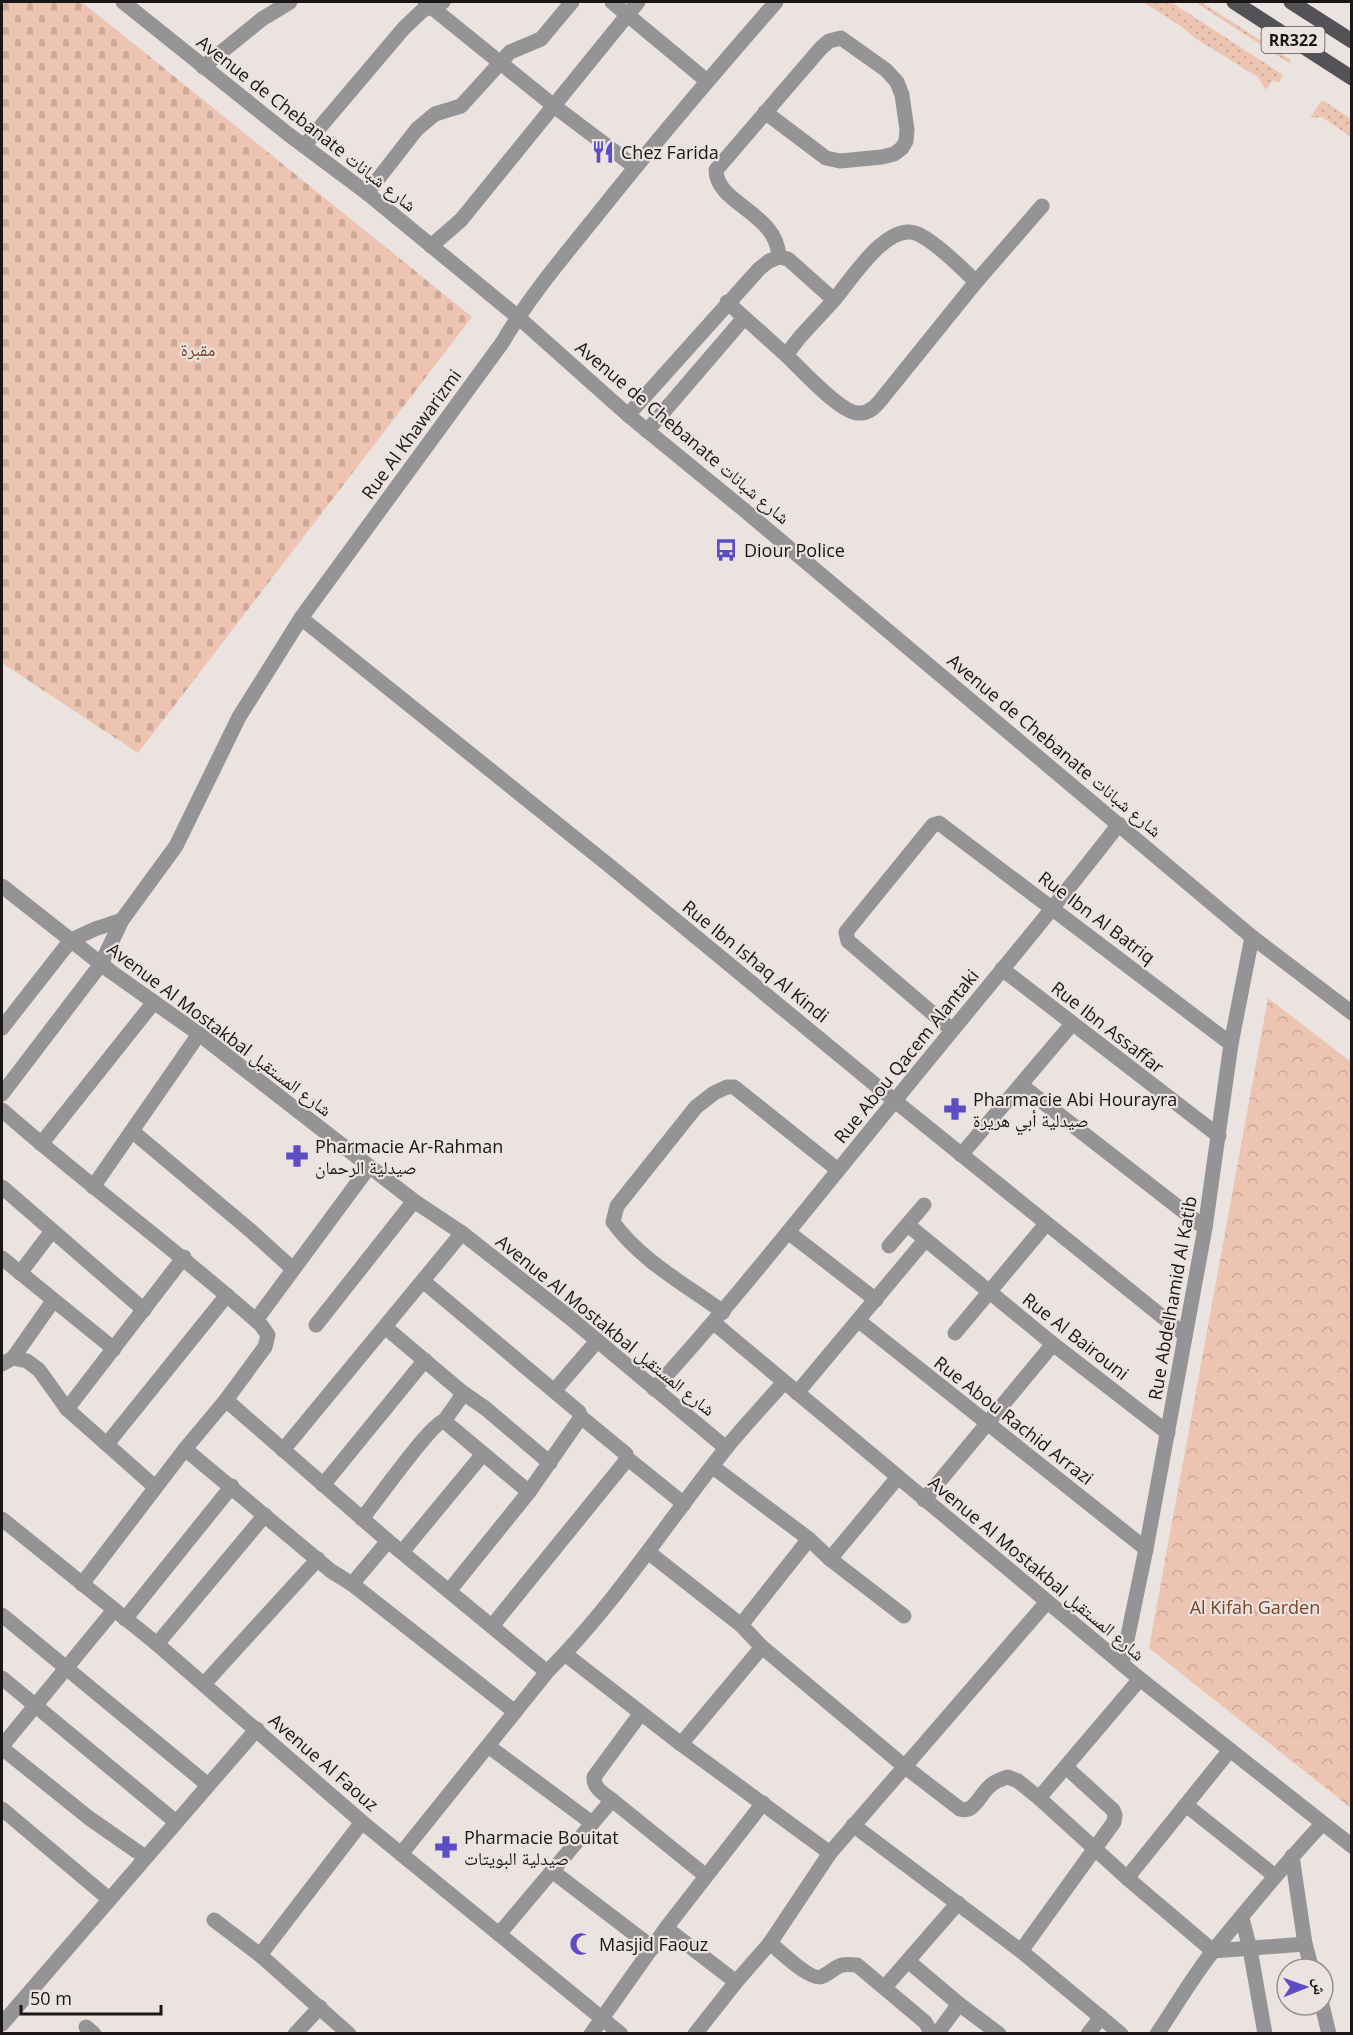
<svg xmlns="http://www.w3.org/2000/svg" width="1353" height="2035" font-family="'Open Sans','Noto Naskh Arabic',sans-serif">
<defs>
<pattern id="grass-dots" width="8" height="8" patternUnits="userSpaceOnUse" patternTransform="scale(1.5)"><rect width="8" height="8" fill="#edc4b1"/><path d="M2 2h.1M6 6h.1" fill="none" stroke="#cba897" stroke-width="1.8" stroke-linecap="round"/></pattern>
<pattern id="cemetery-stones" width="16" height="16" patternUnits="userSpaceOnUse" patternTransform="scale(1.5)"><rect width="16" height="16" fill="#edc4b1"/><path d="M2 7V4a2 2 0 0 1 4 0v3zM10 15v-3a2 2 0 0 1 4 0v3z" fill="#cba897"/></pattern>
<pattern id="park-crowns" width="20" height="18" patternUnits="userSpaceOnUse" patternTransform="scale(1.5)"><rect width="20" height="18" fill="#edc4b1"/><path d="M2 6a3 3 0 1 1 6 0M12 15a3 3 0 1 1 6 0" fill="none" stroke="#cba897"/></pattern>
</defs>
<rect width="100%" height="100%" fill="#eae3e0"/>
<!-- grass -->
<g fill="url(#grass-dots)">
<polygon points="1143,2 1171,2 1283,75 1279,83 1273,80 1266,90 1258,77 1195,38 1181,26"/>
<polygon points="1195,2 1201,2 1291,60 1289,63"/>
<polygon points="1322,100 1351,119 1351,137 1322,117 1310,118"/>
</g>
<!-- cemetery -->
<polygon fill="url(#cemetery-stones)" points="2,2 82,2 472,317 138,753 2,663"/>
<!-- park -->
<polygon fill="url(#park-crowns)" points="1268,998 1351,1062 1351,1808 1149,1648"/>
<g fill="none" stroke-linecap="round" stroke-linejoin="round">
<!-- minor -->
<g stroke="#949497" stroke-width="15">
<polyline points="123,2 288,134 367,193 518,317 628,415 743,509 1252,937 1352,1013"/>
<polyline points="425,2 554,106 635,167"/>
<polyline points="612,2 707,81"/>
<polyline points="203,67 262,19 290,2"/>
<path d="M765 112 826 158 840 161 882 157 894 154 902 148 906 141 907 130 902 95 897 82 886 70 841 38 829 41 821 48 716 170C716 204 777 212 779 257"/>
<polyline points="304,146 404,28 423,10 443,2"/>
<polyline points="367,193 417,129 435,114 461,106 510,52 541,39 572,2"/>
<polyline points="431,246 461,220 638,2"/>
<polyline points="976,282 1042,206"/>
<path d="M786 355C800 368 840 413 858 413 870 414 877 405 884 396L976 282C962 268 935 242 918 234 888 220 851 280 834 300"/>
<polyline points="628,415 759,269 769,261 779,257 788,259 834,300 800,337 786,355 727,302"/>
<polyline points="647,431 744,318"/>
<polyline points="301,618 611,867 895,1101 1185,1335"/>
<polyline points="2,886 110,971 199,1034 414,1201 462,1233 569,1317 726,1448"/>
<polyline points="1002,969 1219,1136"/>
<polyline points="2,1028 71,940 95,929 122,920"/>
<polyline points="952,1030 848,941 846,932 933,825 939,823 1231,1044"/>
<polyline points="1021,1085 1205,1228"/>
<path d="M2 1094 101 964 122 920 176 846 239 717 301 618 502 343C529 297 564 256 597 215 655 142 715 72 776 2"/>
<path d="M2 1110C86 1184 177 1250 261 1325L268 1335 265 1347 226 1400 185 1449 82 1584"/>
<polyline points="132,1131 251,1231 293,1269"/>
<polyline points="41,1144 154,1002"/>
<polyline points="961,1155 1072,1024"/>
<polyline points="2,1187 144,1310"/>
<polyline points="93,1187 199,1034"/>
<polyline points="908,1225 1053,1344 1168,1433"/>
<polyline points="788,1232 876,1300"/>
<polyline points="889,1246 924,1205"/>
<polyline points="2,1258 114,1349"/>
<polyline points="20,1273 52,1231"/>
<polyline points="423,1281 579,1412 581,1417 529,1492 449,1591"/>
<path d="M723 1312C686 1285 640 1260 613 1222L617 1206 696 1107 714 1093 727 1087H734L838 1170"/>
<polyline points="256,1320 369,1167"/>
<polyline points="859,1321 1146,1549"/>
<polyline points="714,1323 1140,1679 1352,1846"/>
<polyline points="316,1325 414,1201"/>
<polyline points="955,1333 1046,1224"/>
<polyline points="13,1358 53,1301"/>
<polyline points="2,1364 13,1358 27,1361 39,1370 67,1409 155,1487"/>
<path d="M654 1389C738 1297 814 1199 893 1103 968 1010 1046 919 1119 824"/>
<polyline points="554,1391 597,1341"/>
<polyline points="462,1392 485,1408 550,1463"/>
<polyline points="797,1393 925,1240"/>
<polyline points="226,1400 388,1541 547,1672"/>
<polyline points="67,1409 184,1257"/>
<polyline points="444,1421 529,1492"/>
<polyline points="107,1444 227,1295"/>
<polyline points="185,1449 331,1571 352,1584 515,1712"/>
<polyline points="283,1450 462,1233"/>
<polyline points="627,1458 684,1504"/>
<polyline points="713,1467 809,1539 830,1559 904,1616"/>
<polyline points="323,1485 425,1360"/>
<polyline points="924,1500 1053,1344"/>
<polyline points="2,1519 157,1644 362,1822 621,2034"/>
<path d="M362 1519C374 1504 431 1423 444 1421L459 1400 462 1392 385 1327"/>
<polyline points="402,1552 483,1454"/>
<path d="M648 1552 741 1625 762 1647 904 1766 960 1809C974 1814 980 1794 990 1786 995 1781 1002 1779 1008 1777L1018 1781 1039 1798 1127 1878 1213 1951 1305 1944"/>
<polyline points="830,1559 898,1477"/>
<polyline points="352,1584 388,1541"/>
<polyline points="2,1615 208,1785"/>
<polyline points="125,1619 232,1486"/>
<polyline points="741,1625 809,1539"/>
<polyline points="492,1626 625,1462 626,1454 581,1417"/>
<polyline points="157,1644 265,1515"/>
<polyline points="565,1654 681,1744 830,1853"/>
<polyline points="1122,1664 1146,1549 1205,1228 1231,1044 1252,937"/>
<polyline points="2,1678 176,1822"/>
<polyline points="204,1684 318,1559"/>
<path d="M641 1713 594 1777C593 1788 604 1794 612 1800L706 1876"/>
<polyline points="681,1744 762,1647"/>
<polyline points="2,1746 114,1610"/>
<polyline points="488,1746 592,1823"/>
<polyline points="2,1748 89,1818 145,1857"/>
<polyline points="1039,1798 1140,1679"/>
<polyline points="1186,1805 1275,1876"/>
<polyline points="2,1809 109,1899"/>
<polyline points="853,1825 1021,1951 1121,2034"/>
<path d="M401 1854 547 1672C615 1604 667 1522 727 1447 745 1425 765 1404 784 1382"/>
<polyline points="1292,1856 1305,1944 1312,1969"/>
<polyline points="552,1871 653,1948"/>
<polyline points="1127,1878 1230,1750"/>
<polyline points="1242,1918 1250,1949 1265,2034"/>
<polyline points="214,1920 260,1955 349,2034"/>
<polyline points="666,1928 736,1982"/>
<polyline points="499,1934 612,1800"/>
<path d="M770 1943C780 1951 812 1983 823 1976 840 1967 835 1963 857 1965L925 2022 932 2034"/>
<polyline points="1021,1951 1114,1822 1115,1815 1113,1810 1067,1768"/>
<polyline points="260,1955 362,1822"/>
<polyline points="908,1961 959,2004 999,2034"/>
<polyline points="885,1987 958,1903"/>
<polyline points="1322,2005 1329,2034"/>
<polyline points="2,2024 257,1729"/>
<polyline points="86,2027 94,2034"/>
<polyline points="295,2034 320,2007"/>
<polyline points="591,2034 666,1928 763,1803"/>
<polyline points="695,2034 736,1982 770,1943 830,1853 1047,1602"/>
<polyline points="937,2034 959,2004"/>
<polyline points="1088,2034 1101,2017"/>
<path d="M1157 2034C1176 2006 1193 1976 1214 1950 1249 1907 1284 1865 1322 1824"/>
</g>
<!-- major -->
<g stroke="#525257" stroke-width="15">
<polyline points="1234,2 1352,78"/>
<polyline points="1291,2 1352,41"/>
</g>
</g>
<!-- icons -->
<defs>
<g id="restaurant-bare" transform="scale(1.8)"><path d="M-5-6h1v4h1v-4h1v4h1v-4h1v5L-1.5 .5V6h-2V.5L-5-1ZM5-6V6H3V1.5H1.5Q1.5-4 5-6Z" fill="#5d4dc5" stroke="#eae3e0" stroke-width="2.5" paint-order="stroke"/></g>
<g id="bus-bare" transform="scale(1.8)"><path d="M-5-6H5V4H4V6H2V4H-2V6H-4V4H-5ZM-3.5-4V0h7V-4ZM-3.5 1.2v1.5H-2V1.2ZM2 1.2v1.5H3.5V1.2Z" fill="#5d4dc5" stroke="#eae3e0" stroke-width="2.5" paint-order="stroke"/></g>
<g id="pharmacy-bare" transform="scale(1.8)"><path d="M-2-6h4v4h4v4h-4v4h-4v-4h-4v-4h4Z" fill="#5d4dc5" stroke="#eae3e0" stroke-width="2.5" paint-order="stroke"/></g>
<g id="mosque-bare" transform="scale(1.8)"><path d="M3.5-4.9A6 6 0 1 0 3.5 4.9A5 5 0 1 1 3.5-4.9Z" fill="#5d4dc5" stroke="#eae3e0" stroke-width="2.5" paint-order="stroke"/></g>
</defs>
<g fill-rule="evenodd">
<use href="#restaurant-bare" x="603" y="152"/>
<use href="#bus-bare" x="726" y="550"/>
<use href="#pharmacy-bare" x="955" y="1109"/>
<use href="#pharmacy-bare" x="297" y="1156"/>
<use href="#pharmacy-bare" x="446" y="1847"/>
<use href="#mosque-bare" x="581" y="1944"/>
</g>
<g text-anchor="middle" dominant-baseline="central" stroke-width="4.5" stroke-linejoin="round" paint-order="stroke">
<!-- shield labels -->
<rect fill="#eae3e0" stroke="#585452" stroke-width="1.5" x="1261.5" y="27" width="63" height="26" rx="4.5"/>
<g font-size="16" font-weight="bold" fill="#191615">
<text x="1293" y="40">RR322</text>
</g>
<!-- street labels -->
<g font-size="18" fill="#191615" stroke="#eae3e0">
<text transform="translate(307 123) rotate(38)">Avenue de Chebanate شارع شبانات</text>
<text transform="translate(683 432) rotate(40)">Avenue de Chebanate شارع شبانات</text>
<text transform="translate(411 434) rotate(-54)">Rue Al Khawarizmi</text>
<text transform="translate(1055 745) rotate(40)">Avenue de Chebanate شارع شبانات</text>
<text transform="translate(1097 917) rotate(37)">Rue Ibn Al Batriq</text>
<text transform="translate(756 961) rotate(39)">Rue Ibn Ishaq Al Kindi</text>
<text transform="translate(1108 1027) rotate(38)">Rue Ibn Assaffar</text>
<text transform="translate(220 1029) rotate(37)">Avenue Al Mostakbal شارع المستقبل</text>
<text transform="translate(906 1056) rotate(-51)">Rue Abou Qacem Alantaki</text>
<text transform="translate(1172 1298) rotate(-80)">Rue Abdelhamid Al Katib</text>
<text transform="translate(606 1325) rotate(39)">Avenue Al Mostakbal شارع المستقبل</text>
<text transform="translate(1076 1336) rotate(38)">Rue Al Bairouni</text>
<text transform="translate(1014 1420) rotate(38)">Rue Abou Rachid Arrazi</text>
<text transform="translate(1037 1568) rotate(40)">Avenue Al Mostakbal شارع المستقبل</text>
<text transform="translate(324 1762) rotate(41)">Avenue Al Faouz</text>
</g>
<!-- poi labels -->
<g font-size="18" fill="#191615" stroke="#eae3e0" text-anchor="start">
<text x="621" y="152">Chez Farida</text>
<text x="744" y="550">Diour Police</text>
<text x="973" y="1099">Pharmacie Abi Hourayra<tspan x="973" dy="21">صيدلية أبي هريرة</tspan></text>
<text x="315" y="1146">Pharmacie Ar-Rahman<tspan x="315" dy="21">صيدلية الرحمان</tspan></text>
<text x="464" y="1837">Pharmacie Bouitat<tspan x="464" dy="21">صيدلية البويتات</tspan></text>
<text x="599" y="1944">Masjid Faouz</text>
</g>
<!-- park labels -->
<g font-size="18" fill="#7d4326" stroke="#eae3e0">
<text x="198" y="349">مقبرة</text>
<text x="1255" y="1607">Al Kifah Garden</text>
</g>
</g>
<!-- border -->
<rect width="1353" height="2035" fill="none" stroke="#191615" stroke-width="6"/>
<!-- north arrow -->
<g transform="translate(1305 1987) rotate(89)"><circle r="28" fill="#eae3e0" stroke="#96918f" stroke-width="1.5"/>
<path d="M0-4.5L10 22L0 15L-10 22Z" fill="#5d4dc5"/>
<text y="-9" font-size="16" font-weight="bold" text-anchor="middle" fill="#191615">ش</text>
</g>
<!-- scale -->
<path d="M21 2005v9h140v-9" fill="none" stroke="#191615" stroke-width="3"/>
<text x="30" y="2005" font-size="18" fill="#191615" stroke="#eae3e0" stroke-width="4.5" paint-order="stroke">50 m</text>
</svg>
